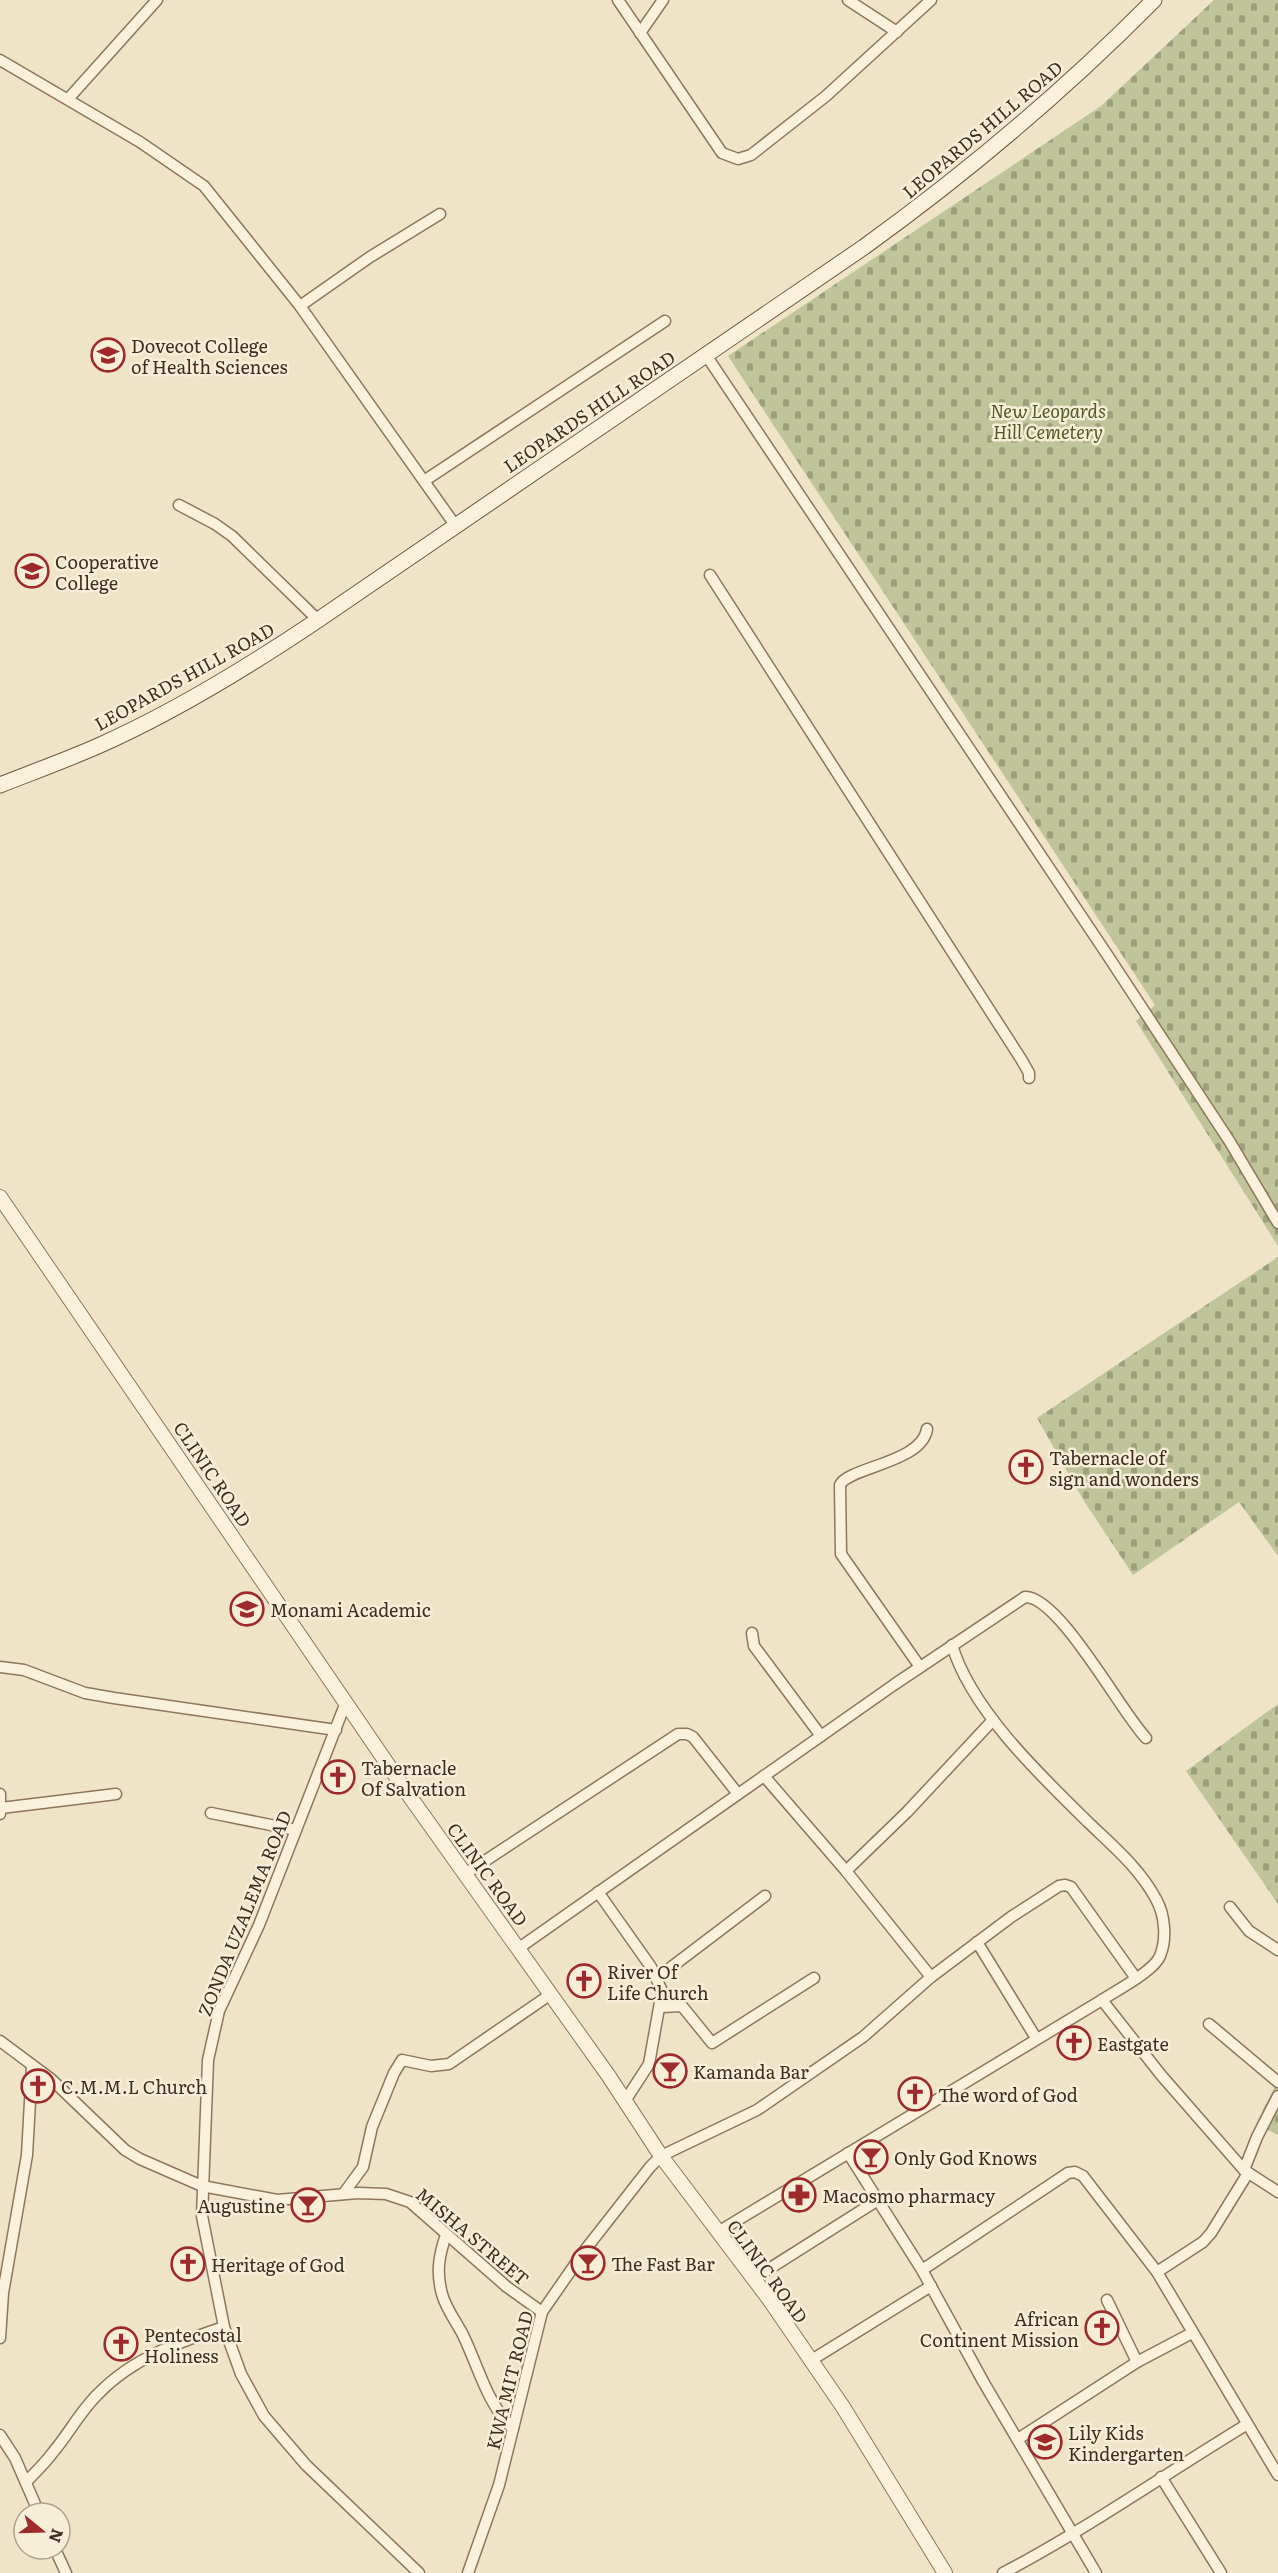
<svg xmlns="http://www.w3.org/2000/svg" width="1278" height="2573" font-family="Literata,serif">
<defs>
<pattern id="cemetery-stones" width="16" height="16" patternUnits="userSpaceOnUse" patternTransform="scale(1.5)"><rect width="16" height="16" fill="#bfc49a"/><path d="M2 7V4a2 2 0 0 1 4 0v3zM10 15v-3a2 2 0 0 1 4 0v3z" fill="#9ca07d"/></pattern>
</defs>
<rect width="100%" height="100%" fill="#f0e4c8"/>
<!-- cemetery -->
<g fill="url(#cemetery-stones)">
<polygon points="1214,0 1278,0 1278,1246 1136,1021 1155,1005 728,356 1101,106"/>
<polygon points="1278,1257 1278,1556 1239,1502 1133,1575 1084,1501 1037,1418"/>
<polygon points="1278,1704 1278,1904 1186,1771"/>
<polygon points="1278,2080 1278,2135 1256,2124"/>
</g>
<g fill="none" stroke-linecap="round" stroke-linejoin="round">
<!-- minor casing -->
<g stroke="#8d765c" stroke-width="13">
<g id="minor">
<polyline points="618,0 722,153 738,159 751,155 826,96 931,0"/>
<polyline points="848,0 897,32"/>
<polyline points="640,33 663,0"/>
<polyline points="0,60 140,142 204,186 300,306 455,525"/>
<polyline points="69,98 157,0"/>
<polyline points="300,306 370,257 440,214"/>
<polyline points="706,355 1108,956 1230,1142 1278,1223"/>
<polyline points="424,481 665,321"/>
<polyline points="179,505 215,524 232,536 318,620"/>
<polyline points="710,575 1021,1059 1029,1073 1029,1078"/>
<polyline points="752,1633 754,1646 821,1736"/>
<polyline points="0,1667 24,1670 85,1693 114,1698 336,1730"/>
<path d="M920 1667 841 1554 840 1485C848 1467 922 1463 927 1429"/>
<polyline points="346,1702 259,1925 219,2011 208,2060 202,2216 224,2327 241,2374 264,2416 306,2465 419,2573"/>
<polyline points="764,1776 846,1871 931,1977"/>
<polyline points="0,1794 0,1814"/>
<polyline points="1,1808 116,1794"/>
<polyline points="211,1813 296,1830"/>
<polyline points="846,1871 907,1812 993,1720"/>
<polyline points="465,1874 678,1734 687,1734 693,1737 738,1794"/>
<polyline points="598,1892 651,1967 662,1991 649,2064 625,2101"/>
<polyline points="1230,1907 1249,1931 1278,1950"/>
<polyline points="977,1942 1036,2038"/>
<path d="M519 1948 895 1684 1025 1597C1059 1596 1121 1712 1146 1738"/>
<polyline points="657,1978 765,1896"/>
<polyline points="1102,2000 1161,2075 1244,2170 1278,2192"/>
<polyline points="661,2007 682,2006 712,2043 814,1978"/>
<polyline points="1209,2024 1278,2082"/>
<polyline points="0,2041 51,2079 125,2150 140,2159 202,2186 277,2200 358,2193 386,2194 410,2202 507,2287 542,2312"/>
<polyline points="848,2153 922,2270 984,2383 1096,2573"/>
<polyline points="1244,2170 1257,2137 1278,2096"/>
<polyline points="344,2193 363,2167 372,2127 394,2073 402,2060 431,2066 449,2064 551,1994"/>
<path d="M718 2232 1102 2000C1117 1990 1154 1971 1160 1956 1167 1939 1165 1915 1156 1899 1140 1869 1114 1847 1090 1824 1042 1777 971 1710 952 1645"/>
<path d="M446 2235C439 2255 436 2272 442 2294 446 2309 456 2321 463 2335 479 2368 486 2402 513 2429"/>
<polyline points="922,2270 1068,2173 1075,2172 1083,2176 1157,2272 1278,2475"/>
<polyline points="1157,2272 1203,2242 1211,2233 1248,2173"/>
<polyline points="753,2279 878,2200"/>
<polyline points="1107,2300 1137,2362"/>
<polyline points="0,2338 3,2293 27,2155 32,2066"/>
<polyline points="810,2361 931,2286"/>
<polyline points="0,2435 15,2458 39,2513"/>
<polyline points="1018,2439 1137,2362 1192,2333"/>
<polyline points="1161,2477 1221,2573"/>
<path d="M26 2482C36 2472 46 2462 54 2451 70 2432 81 2410 99 2393 133 2358 179 2342 224 2327"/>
<polyline points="55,2549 66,2573"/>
<polyline points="468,2573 499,2485 542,2312 585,2250 650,2167 661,2156 757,2110 863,2037 931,1977 1011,1917 1059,1886 1065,1885 1071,1887 1135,1977"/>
<path d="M1003 2573C1087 2529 1165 2474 1246 2425"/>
</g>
</g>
<!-- tertiary casing -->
<g stroke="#8d765c" stroke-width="16">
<polyline id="tertiary" points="0,1197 408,1794 608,2075 661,2156 769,2299 843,2407 945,2573"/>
</g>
<!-- secondary casing -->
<g stroke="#6f573f" stroke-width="17">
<path id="secondary" d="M0 785C33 772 66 760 98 746 175 712 248 667 318 620L864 247C968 172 1064 91 1154 0"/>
</g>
<!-- minor -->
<use href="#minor" stroke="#faf1dc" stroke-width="10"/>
<!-- tertiary -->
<use href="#tertiary" stroke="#faf1dc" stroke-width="14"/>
<!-- secondary -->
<use href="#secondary" stroke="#faf1dc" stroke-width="15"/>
</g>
<!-- icons -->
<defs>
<g id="university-ring" transform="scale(1.725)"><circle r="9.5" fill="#f7eed8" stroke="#9e2a2b" stroke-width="1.5"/><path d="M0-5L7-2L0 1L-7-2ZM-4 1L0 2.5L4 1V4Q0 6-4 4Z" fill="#9e2a2b"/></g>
<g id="church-ring" transform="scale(1.725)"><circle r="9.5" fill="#f7eed8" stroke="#9e2a2b" stroke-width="1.5"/><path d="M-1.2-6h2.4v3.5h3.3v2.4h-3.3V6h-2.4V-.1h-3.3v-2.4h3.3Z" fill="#9e2a2b"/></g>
<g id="school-ring" transform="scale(1.725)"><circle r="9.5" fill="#f7eed8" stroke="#9e2a2b" stroke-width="1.5"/><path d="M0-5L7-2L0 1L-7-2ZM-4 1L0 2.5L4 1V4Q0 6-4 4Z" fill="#9e2a2b"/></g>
<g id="bar-ring" transform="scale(1.725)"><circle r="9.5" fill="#f7eed8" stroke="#9e2a2b" stroke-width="1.5"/><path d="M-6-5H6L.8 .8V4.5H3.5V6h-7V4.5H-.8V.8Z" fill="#9e2a2b"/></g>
<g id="pharmacy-ring" transform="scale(1.725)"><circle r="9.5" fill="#f7eed8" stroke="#9e2a2b" stroke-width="1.5"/><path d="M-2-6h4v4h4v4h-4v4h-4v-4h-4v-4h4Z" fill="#9e2a2b"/></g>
</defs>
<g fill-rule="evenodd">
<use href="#university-ring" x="108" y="355"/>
<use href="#university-ring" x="32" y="571"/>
<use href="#church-ring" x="1026" y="1467"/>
<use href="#school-ring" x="247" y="1609"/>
<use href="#church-ring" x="338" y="1777"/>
<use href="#church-ring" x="584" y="1981"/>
<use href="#church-ring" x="1074" y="2043"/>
<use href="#bar-ring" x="670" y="2071"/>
<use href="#church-ring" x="38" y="2086"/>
<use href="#church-ring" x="915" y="2094"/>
<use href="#bar-ring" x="871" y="2157"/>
<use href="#pharmacy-ring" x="799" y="2195"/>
<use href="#bar-ring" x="308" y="2205"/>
<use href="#bar-ring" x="588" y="2263"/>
<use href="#church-ring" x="188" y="2264"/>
<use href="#church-ring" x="1102" y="2328"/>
<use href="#church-ring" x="121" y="2344"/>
<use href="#school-ring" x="1045" y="2442"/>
</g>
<g text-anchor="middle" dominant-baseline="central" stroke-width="5" stroke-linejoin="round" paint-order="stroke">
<!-- street labels -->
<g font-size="18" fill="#3d2e20" stroke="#f7eed8">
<text transform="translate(982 129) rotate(-40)">LEOPARDS HILL ROAD</text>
<text transform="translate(589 411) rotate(-34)">LEOPARDS HILL ROAD</text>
<text transform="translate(184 676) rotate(-29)">LEOPARDS HILL ROAD</text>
<text transform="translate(213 1474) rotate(56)">CLINIC ROAD</text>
<text transform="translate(488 1874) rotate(54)">CLINIC ROAD</text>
<text transform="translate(244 1913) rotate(-68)">ZONDA UZALEMA ROAD</text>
<text transform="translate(473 2236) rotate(40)">MISHA STREET</text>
<text transform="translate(768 2271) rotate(54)">CLINIC ROAD</text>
<text transform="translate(509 2380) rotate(-76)">KWA MIT ROAD</text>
</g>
<!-- poi labels -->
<g font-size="18" fill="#3d2e20" stroke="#f7eed8" text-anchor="start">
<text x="131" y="345">Dovecot College<tspan x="131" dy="21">of Health Sciences</tspan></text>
<text x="55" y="561">Cooperative<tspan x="55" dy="21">College</tspan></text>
<text x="1049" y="1457">Tabernacle of<tspan x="1049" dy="21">sign and wonders</tspan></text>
<text x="270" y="1609">Monami Academic</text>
<text x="361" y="1767">Tabernacle<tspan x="361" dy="21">Of Salvation</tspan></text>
<text x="607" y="1971">River Of<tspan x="607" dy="21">Life Church</tspan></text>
<text x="1097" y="2043">Eastgate</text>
<text x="693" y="2071">Kamanda Bar</text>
<text x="61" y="2086">C.M.M.L Church</text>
<text x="938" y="2094">The word of God</text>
<text x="894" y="2157">Only God Knows</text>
<text x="822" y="2195">Macosmo pharmacy</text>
<text x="285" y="2205" text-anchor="end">Augustine</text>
<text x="611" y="2263">The Fast Bar</text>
<text x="211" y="2264">Heritage of God</text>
<text x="1079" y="2318" text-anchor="end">African<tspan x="1079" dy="21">Continent Mission</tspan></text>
<text x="144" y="2334">Pentecostal<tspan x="144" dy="21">Holiness</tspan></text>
<text x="1068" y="2432">Lily Kids<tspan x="1068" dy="21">Kindergarten</tspan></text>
</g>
<!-- park labels -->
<g font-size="18" font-style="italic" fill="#4d5a26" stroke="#f7eed8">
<text x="1048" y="410">New Leopards<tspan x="1048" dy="21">Hill Cemetery</tspan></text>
</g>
</g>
<!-- north arrow -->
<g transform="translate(42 2531) rotate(109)"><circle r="28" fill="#f7eed8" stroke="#ada18e" stroke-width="1.5"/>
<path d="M0-4.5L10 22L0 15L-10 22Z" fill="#9e2a2b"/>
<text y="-9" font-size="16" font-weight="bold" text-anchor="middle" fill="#3d2e20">N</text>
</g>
</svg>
